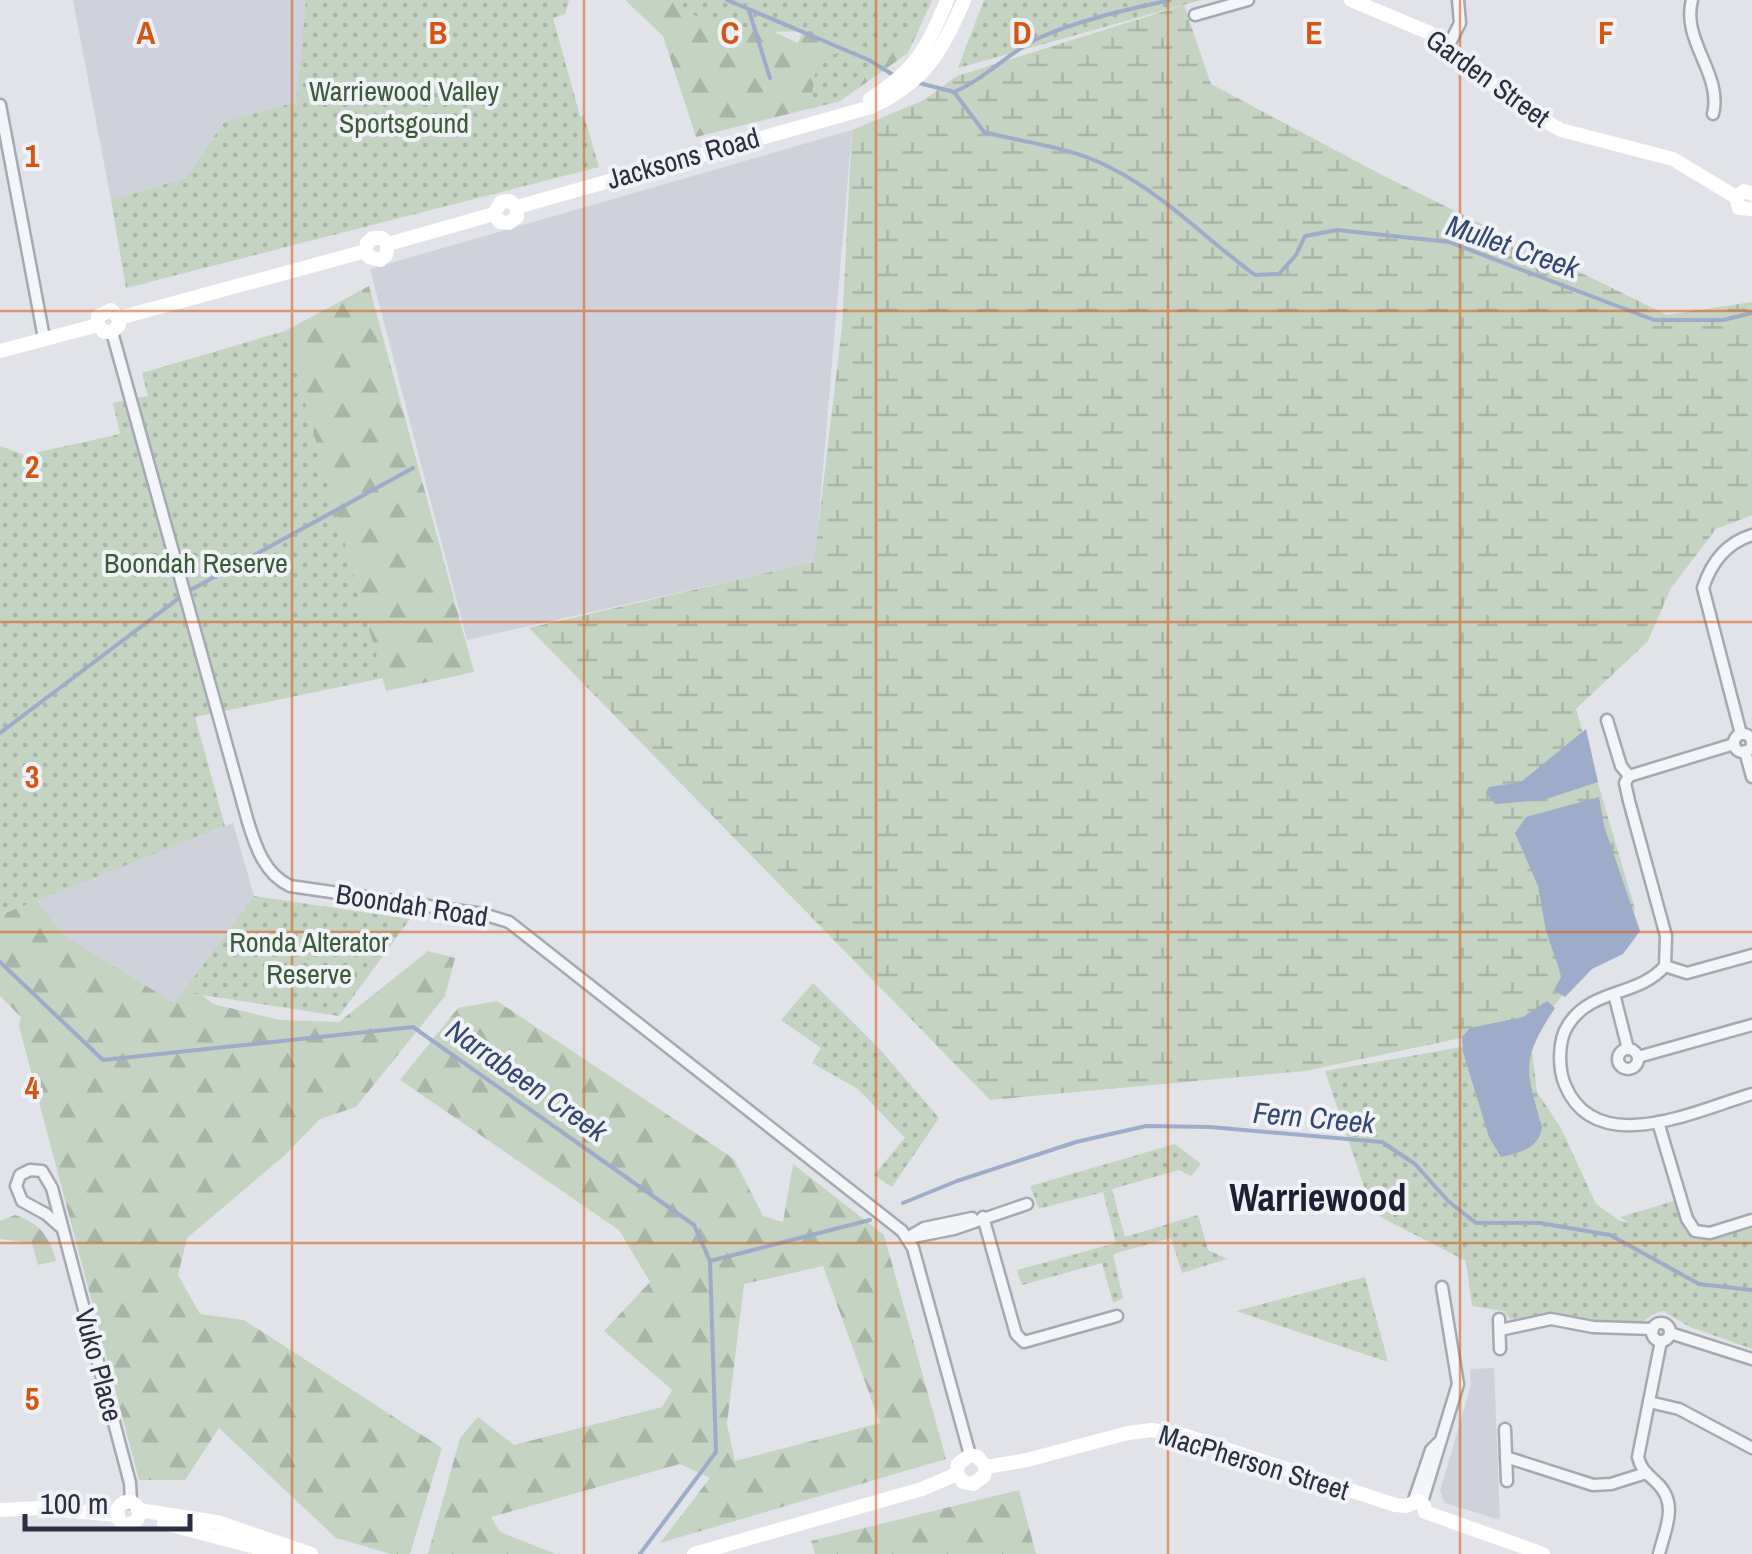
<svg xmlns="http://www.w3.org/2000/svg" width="1752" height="1554" font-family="'Archivo Narrow',sans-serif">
<defs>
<pattern id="forest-firs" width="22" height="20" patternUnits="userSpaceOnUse" patternTransform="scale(2.5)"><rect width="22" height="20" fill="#c4d3c2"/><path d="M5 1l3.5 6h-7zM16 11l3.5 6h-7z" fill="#a9b5a8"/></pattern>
<pattern id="wetland-marsh" width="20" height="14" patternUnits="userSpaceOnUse" patternTransform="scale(2.5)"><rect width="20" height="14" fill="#c4d3c2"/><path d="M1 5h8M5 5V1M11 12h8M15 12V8" fill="none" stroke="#a9b5a8"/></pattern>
<pattern id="park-dots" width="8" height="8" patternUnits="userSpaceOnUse" patternTransform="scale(2.5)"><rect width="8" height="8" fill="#c4d3c2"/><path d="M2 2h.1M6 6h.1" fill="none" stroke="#a9b5a8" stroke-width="1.8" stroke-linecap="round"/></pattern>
</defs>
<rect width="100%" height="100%" fill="#e1e3e9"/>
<!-- built -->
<g fill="#cfd2db">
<polygon points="73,0 306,0 296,102 224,122 186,178 111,200"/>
<polygon points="852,130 815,562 467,640 370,269"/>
<polygon points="233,823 254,896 175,1004 65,936 36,900"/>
<polygon points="1494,1368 1500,1520 1445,1503 1440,1491 1471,1385 1470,1369"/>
</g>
<!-- forest -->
<g fill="url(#forest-firs)" fill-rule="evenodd">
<polygon points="625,0 706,0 798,43 810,14 932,0 908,53 840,101 696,137 663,36"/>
<polygon points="369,286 474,672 386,691 285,331"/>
<polygon points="36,900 65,936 174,1003 189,984 213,1004 280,1020 339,1022 428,951 455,958 445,996 356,1107 320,1119 284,1156 187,1238 178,1275 200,1314 244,1320 442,1448 410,1554 391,1554 336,1538 219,1428 185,1480 139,1480 19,1026 21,1017 0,996 0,915"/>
<path d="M497 1001 734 1159 763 1216 783 1222 793 1164 884 1235 946 1459 660 1543 710 1478 680 1464 491 1517 500 1532 556 1554H428L460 1438 478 1417 514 1445 662 1407 672 1390 604 1331 650 1282 619 1230 400 1080 458 1008ZM823 1266 880 1423 735 1461 727 1424 744 1284Z"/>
<path d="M15 1215C40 1223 50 1237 56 1261L38 1265 32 1243 0 1239V1221Z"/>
<polygon points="1019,1490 1036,1554 815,1554 811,1541"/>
</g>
<!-- wetland -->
<polygon fill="url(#wetland-marsh)" points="1184,5 1211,84 1384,176 1667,315 1752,302 1752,515 1716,529 1671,588 1648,641 1576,709 1635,909 1541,1021 1305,1071 990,1100 529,628 814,562 842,327 852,130 924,100 957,76"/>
<!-- park -->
<g fill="url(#park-dots)">
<polygon points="306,0 569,0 565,14 553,18 580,116 584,116 599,167 126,288 111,200 186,178 224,122 296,102"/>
<polygon points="668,0 932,0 929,8 886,54 817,31 765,32 717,28"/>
<polygon points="984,0 1201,0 958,68"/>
<polygon points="818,52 881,60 840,101 810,109"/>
<polygon points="285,331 383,678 195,717 225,826 0,915 0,446 25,455 120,434 113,403 148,396 142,373"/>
<polygon points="254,896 410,919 339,1016 183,992"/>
<polygon points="813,983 877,1046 939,1118 892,1187 874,1175 905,1138 858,1089 812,1063 821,1048 781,1020"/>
<polygon points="1530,1035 1537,1092 1561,1128 1596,1204 1620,1221 1628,1222 1620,1217 1677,1200 1690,1232 1752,1225 1752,1349 1690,1327 1663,1311 1653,1314 1637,1326 1599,1323 1559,1314 1532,1321 1512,1321 1503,1311 1472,1306 1466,1261 1373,1213 1325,1071"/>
<polygon points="1175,1144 1201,1164 1191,1176 1179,1170 1112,1189 1125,1237 1198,1215 1208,1250 1227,1259 1182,1273 1171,1238 1113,1254 1123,1298 1113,1303 1102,1263 1022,1285 1017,1270 1116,1243 1103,1192 1039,1209 1030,1186"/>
<polygon points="1365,1277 1388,1362 1236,1311"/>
</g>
<!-- water -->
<g fill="#9dacc9">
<polygon points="1586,729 1598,782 1543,800 1495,804 1486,793 1489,787 1521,782"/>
<polygon points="1599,797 1604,826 1640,931 1623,954 1592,969 1565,997 1554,990 1561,977 1559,969 1546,931 1538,886 1515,833 1526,817"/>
<path d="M1547 1001 1555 1008C1521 1060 1525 1069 1542 1127 1539 1149 1519 1153 1501 1157L1489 1137 1463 1052 1462 1037 1470 1028 1523 1017Z"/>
</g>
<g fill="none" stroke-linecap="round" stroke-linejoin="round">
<!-- stream -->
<g stroke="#9dacc9" stroke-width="4">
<polyline points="727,0 869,60 895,76"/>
<polyline points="749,11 770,78"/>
<path d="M919 83 954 92 984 132C1026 143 1072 147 1111 168 1165 195 1207 240 1255 275L1279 274 1296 255 1305 236 1337 230 1449 242 1654 320H1723L1752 313"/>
<path d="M954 92C987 78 1011 50 1041 37 1082 19 1127 10 1170 0"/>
<polyline points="0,733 187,592 413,468"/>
<polyline points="0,962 103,1060 413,1027 694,1225 710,1261 716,1452 640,1554"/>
<polyline points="903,1203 957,1181 1076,1142 1146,1126 1210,1127 1382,1142 1415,1164 1448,1201 1476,1223 1540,1223 1610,1235 1699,1284 1752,1290"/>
<polyline points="710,1261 870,1220"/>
</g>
<!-- street casing -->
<g stroke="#a6a9b3" stroke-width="15">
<g id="street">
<path d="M1692 0C1681 41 1723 74 1713 114"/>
<polyline points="1195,15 1248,0"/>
<polyline points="1448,47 1460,23 1458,0"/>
<polyline points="0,105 44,338"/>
<path d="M112 332 248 822C256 848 265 874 290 886L483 914 509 922 902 1231 913 1248 970 1455"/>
<path d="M1607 720 1621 766 1629 776 1625 783 1629 801 1666 936 1665 966C1638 997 1591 988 1568 1025 1558 1040 1558 1068 1565 1085 1596 1160 1697 1110 1752 1094"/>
<path d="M1741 734 1703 588C1711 563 1726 543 1752 535"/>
<circle cx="1743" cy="743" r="9"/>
<polyline points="1745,751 1752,777"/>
<polyline points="1629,776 1734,744"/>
<polyline points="1665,966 1687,973 1752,955"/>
<polyline points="1614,994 1628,1049"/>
<circle cx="1628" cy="1059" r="10"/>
<polyline points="1638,1057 1752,1025"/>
<polyline points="1658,1122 1687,1219 1695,1231 1710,1233 1752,1220"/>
<polyline points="983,1217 1016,1334 1024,1342 1117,1316"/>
<polyline points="62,1228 46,1214 22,1201 16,1186 20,1175 30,1170 42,1171 52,1188 130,1483 131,1503"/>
<polyline points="912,1235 924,1228 972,1218"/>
<polyline points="908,1238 954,1229 1027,1204"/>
<polyline points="1499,1319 1500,1349"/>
<circle cx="1661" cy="1332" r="9"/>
<polyline points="1500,1330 1551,1319 1593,1327 1653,1329"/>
<polyline points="1670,1333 1752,1359"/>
<polyline points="1649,1402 1679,1409 1752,1448"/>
<polyline points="1505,1429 1507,1481"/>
<polyline points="1506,1457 1593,1485 1611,1484 1646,1473"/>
<polyline points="1414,1500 1431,1450 1438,1443"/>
<polyline points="1422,1502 1458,1384 1442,1287"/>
<path d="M1659 1554C1665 1529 1679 1504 1657 1483 1648 1474 1641 1470 1638 1457L1661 1341"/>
</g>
</g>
<!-- street -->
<use href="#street" stroke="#f4f5f8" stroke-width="10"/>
<!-- secondary -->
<g stroke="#fff" stroke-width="14">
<polyline points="1351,0 1430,33 1519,106 1561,130 1673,159 1736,197"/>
<path d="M870 99C915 70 927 50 947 0"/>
<polyline points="1736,197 1739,208 1752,209"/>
<polyline points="1736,197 1744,191 1752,194"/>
<path d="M517 207 871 107C924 82 942 53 964 0"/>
<polyline points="494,214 500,222 509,223 517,217 517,207"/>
<polyline points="494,214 501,202 510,201 517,207"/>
<polyline points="388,244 494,214"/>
<polyline points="366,251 369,257 380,260 386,255 388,244"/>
<polyline points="366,251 367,243 373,238 382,238 388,244"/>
<polyline points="119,318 366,251"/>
<polyline points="98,325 104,332 112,332 119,325 119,318"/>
<polyline points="98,325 98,316 111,310 119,318"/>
<polyline points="0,351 98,325"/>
<polyline points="986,1467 1027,1460 1128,1433 1152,1430 1183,1435 1395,1505 1406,1506 1418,1501 1424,1505 1425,1512"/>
<polyline points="957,1474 958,1464 970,1455 978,1457 986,1467"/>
<polyline points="957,1474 963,1482 973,1484 984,1476 986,1467"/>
<circle cx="128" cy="1513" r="11"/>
<polyline points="0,1510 39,1508 118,1515"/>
<polyline points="138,1510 217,1522 311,1554"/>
<polyline points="1425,1512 1543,1554"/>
<polyline points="164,1523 281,1554"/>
<polyline points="694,1554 922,1489 957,1474"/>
</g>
</g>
<!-- grid -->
<path fill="none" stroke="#d55511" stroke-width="2.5" stroke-opacity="0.55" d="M292 0V1554M584 0V1554M876 0V1554M1168 0V1554M1460 0V1554M0 311H1752M0 622H1752M0 932H1752M0 1243H1752"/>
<g text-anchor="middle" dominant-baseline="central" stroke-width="8" stroke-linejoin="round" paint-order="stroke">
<!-- street labels -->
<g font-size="28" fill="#2a2f41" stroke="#f1f2f7">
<text transform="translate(1488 78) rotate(36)">Garden Street</text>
<text transform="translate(683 158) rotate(-16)">Jacksons Road</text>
<text transform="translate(412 905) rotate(9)">Boondah Road</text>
<text transform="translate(99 1365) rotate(75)">Vuko Place</text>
<text transform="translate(1254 1462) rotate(17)">MacPherson Street</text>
</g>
<!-- park labels -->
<g font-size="28" fill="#395c37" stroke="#f1f2f7">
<text x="404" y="91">Warriewood Valley<tspan x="404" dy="32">Sportsgound</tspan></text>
<text x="196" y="563">Boondah Reserve</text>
<text x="309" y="942">Ronda Alterator<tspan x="309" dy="32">Reserve</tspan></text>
</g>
<!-- water labels -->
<g font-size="30" font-style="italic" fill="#344874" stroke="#f1f2f7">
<text transform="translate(1513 246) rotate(19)">Mullet Creek</text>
<text transform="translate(527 1080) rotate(35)">Narrabeen Creek</text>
<text transform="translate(1314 1117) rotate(5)">Fern Creek</text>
</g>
<!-- district labels -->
<g font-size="38" font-weight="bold" fill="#1c2032" stroke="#f1f2f7">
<text x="1318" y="1197">Warriewood</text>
</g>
</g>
<g font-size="32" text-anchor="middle" font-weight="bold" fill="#d55511" stroke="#f1f2f7" stroke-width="8" stroke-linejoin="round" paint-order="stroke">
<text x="146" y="44">A</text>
<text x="438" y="44">B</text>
<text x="730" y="44">C</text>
<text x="1022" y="44">D</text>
<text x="1314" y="44">E</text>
<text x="1606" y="44">F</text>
<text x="32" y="167">1</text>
<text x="32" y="478">2</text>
<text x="32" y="788">3</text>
<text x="32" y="1099">4</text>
<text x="32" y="1410">5</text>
</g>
<!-- scale -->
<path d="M25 1514v15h165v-15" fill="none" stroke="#2a2f41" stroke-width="5"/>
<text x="40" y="1514" font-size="30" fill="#2a2f41" stroke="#f1f2f7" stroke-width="8" paint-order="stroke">100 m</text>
</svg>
